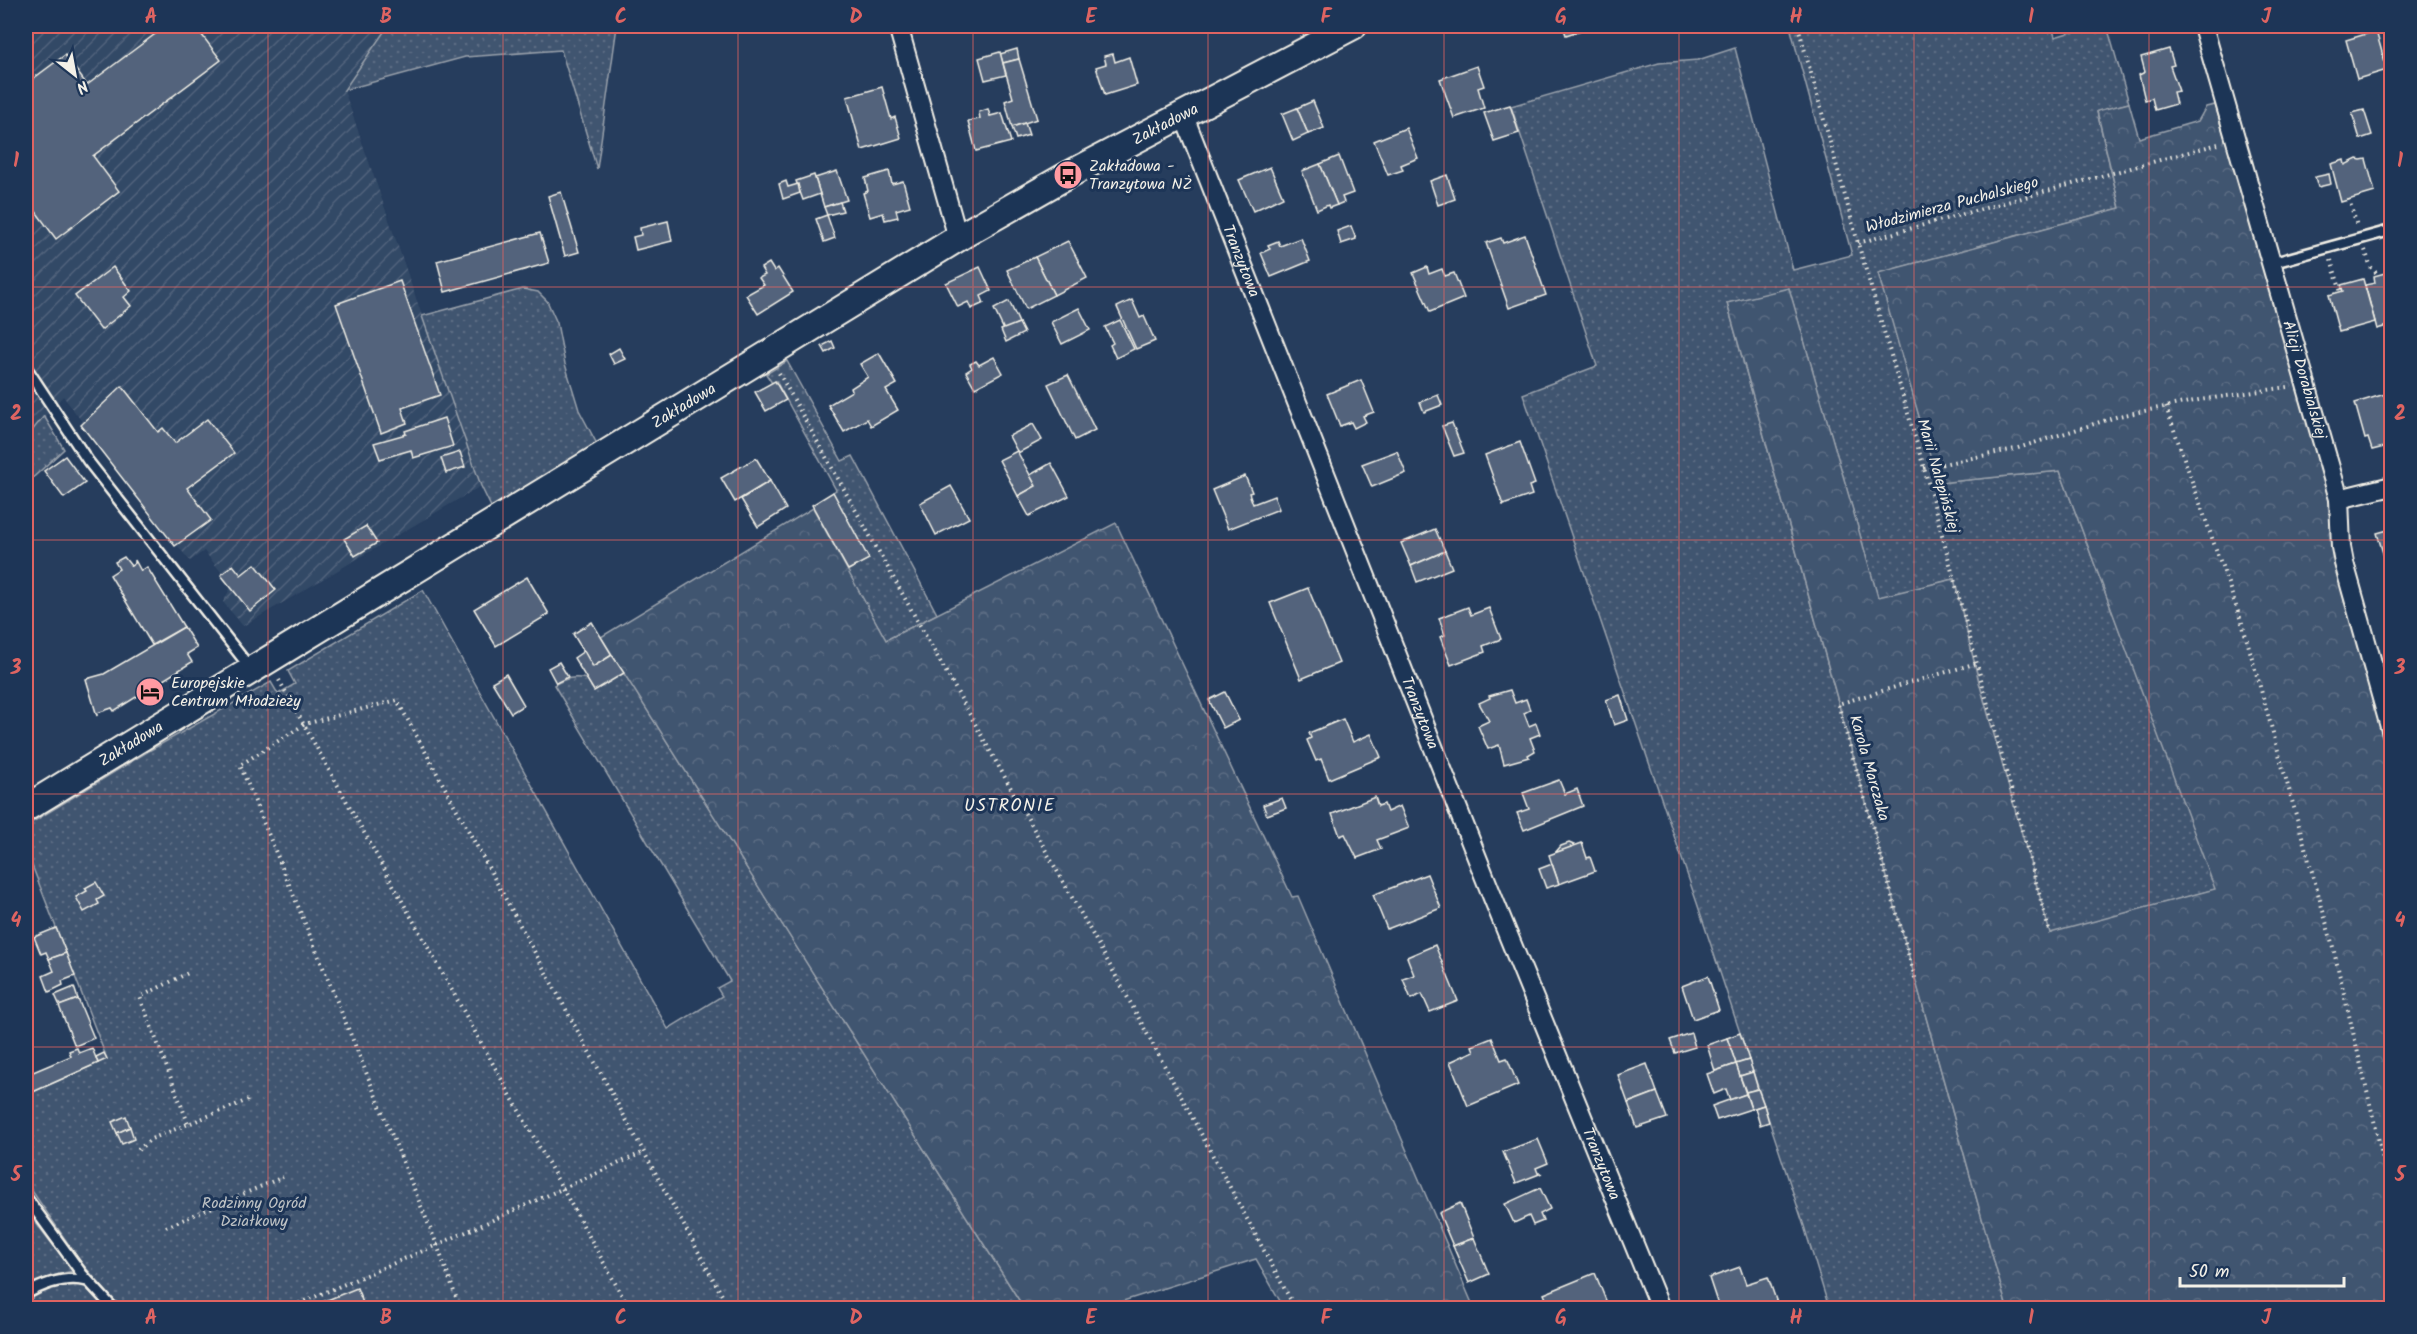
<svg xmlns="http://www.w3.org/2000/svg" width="2417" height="1334" font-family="Kalam,sans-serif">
<defs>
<pattern id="industrial-furrows" width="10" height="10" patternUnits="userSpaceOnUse" patternTransform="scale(1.5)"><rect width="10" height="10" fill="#334966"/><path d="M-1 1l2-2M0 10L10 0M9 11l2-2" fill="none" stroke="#51647c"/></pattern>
<pattern id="grass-dots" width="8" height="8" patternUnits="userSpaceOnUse" patternTransform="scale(1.5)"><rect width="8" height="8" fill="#40546f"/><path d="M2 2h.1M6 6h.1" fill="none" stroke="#5c6d84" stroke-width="1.8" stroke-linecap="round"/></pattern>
<pattern id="forest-crowns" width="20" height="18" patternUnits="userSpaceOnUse" patternTransform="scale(1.5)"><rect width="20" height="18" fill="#40546f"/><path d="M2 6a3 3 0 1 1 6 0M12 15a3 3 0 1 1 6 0" fill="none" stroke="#5c6d84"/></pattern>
</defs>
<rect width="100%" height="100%" fill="#263d5d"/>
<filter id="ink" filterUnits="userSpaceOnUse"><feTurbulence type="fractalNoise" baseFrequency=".0167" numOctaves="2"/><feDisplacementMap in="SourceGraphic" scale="12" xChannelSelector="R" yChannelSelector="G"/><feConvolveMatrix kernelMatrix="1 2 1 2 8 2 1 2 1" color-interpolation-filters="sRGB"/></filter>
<g filter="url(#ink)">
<!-- industrial -->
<polygon fill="url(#industrial-furrows)" points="26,26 388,26 344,90 481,486 243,626 223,602 231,587 221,575 222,573 204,551 190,561 177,545 175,546 81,425 83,423 63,396 26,438"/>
<!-- grass -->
<g fill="url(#grass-dots)" stroke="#9aa2ac" stroke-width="1.5">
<polygon points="388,26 617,26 597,169 561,50 465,57 344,90"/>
<polygon points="1806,26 2052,26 2055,37 2091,26 2107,26 2129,103 2097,112 2120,208 1879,273 1938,483 2060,471 2216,889 2050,934 1979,682 1954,579 1878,598 1789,289 1727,303 2007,1308 1829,1308 1804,1226 1697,903 1523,394 1597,366 1511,106 1659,63 1698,60 1735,48 1793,270 1852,255 1791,30"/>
<polygon points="523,289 538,292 547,301 557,323 565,364 579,410 598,446 493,511 481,486 422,316"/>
<polygon points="787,361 842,461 853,456 937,614 886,640 847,571 868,559 833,492 836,490 776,381 772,383 766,374"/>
<polygon points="44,416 64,449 26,484 26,438"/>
<path d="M423 590 668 1029 722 996 717 988 730 981 554 685C566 678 573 676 587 679L594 691 624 673 1024 1308H120L80 1261 26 1182V1095L107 1059 26 850V826L147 752 271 682 278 694 295 684 288 671Z"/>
<polygon points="33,1219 73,1271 59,1274 26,1287 26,1237"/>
<polygon points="66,1283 85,1287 105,1308 26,1308 26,1298 43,1289"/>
</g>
<!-- forest -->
<g fill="url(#forest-crowns)" stroke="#9aa2ac" stroke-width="1.5">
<polygon points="2129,103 2139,138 2198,121 2206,107 2215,105 2325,471 2342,583 2391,761 2391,1308 2007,1308 1727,303 1789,288 1878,597 1954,579 1979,682 2050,933 2215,889 2060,471 1938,483 1878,273 2120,208 2097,111"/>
<polygon points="813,508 886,640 1116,523 1292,897 1298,896 1474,1308 1284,1308 1256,1259 1101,1308 1024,1308 601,637"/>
</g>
<!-- building -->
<g fill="#52647b" stroke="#f4f1e8" stroke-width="1.5">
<polygon points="166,26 195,26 221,60 93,156 119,191 56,239 26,198 26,84 65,55 87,85"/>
<polygon points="1563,26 1591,26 1591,27 1566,35"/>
<polygon points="2376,31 2387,70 2357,79 2346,40"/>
<polygon points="1017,49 1019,59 1003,63 1000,54"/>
<polygon points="2169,49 2174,65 2170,66 2179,91 2173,92 2176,104 2155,110 2152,98 2145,100 2139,75 2145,72 2141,57"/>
<polygon points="1000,52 1006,75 985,80 979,58"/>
<polygon points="1113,54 1115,62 1129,57 1137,85 1105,95 1096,67 1106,64 1104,56"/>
<polygon points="1019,59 1037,119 1012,127 1005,101 1013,98 1003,63"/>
<polygon points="1477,66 1484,86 1478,88 1484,108 1454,118 1440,79"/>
<polygon points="882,87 891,119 895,117 901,138 862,150 847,97"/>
<polygon points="1313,101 1324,128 1308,134 1297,108"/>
<polygon points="1510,105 1519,133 1494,141 1484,113"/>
<polygon points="1297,108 1308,134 1293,141 1282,114"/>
<polygon points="988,109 990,116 1002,113 1011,142 976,151 968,121 980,119 979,112"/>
<polygon points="2364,110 2372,135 2360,139 2352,113"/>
<polygon points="1025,123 1029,135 1016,139 1012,127"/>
<polygon points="1406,128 1418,158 1401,165 1403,170 1388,175 1374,141"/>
<polygon points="1339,156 1353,193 1342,197 1344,202 1337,205 1320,164"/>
<polygon points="2357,159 2361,160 2366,159 2375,192 2341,202 2331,164 2344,160 2345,165"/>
<polygon points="1320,164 1337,205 1329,208 1328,205 1317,210 1302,171"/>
<polygon points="1270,167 1283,197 1253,211 1239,180"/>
<polygon points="837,171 847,200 824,207 815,178"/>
<polygon points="889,171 892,184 903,181 910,206 896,210 898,217 885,220 883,213 870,217 863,193 868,191 865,178"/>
<polygon points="2329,174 2331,184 2318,187 2315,177"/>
<polygon points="814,175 820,194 803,200 796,181"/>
<polygon points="1447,175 1455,199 1438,205 1430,181"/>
<polygon points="786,181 788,187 798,184 800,193 783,199 779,184"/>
<polygon points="561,192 579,252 565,256 548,196"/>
<polygon points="840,202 843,211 827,215 824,207"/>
<polygon points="827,215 835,238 824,242 816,219"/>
<polygon points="668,221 672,241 636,250 633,237 641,235 640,228"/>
<polygon points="1351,226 1356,239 1341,244 1337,231"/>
<polygon points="540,233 549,263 445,292 437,261"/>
<polygon points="1525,235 1546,295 1509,308 1486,243 1501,238 1503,243"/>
<polygon points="1301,238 1310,261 1271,277 1261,253 1270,249 1268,245 1278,241 1280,246"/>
<polygon points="1068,241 1087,278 1054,295 1035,257"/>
<polygon points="1035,257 1054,295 1026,309 1007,270"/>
<polygon points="769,263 774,271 778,268 793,292 758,314 746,295 764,285 759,278 765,275 761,268"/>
<polygon points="113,267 131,291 124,297 131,306 101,330 75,296"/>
<polygon points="980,267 991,291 981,296 984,303 971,309 968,302 958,307 946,283"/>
<polygon points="1427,267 1429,274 1442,269 1445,276 1454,273 1464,298 1430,312 1413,273"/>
<polygon points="2392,271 2392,336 2390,337 2387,326 2377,329 2365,285 2375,283 2374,276"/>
<polygon points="2363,279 2375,322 2339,332 2329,295 2343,291 2341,285"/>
<polygon points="400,281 440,395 402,408 407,423 381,433 336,304"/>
<polygon points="1132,300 1140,318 1144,316 1155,341 1136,349 1117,307"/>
<polygon points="1009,301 1019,323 1004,330 994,309"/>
<polygon points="1079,308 1090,330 1062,344 1051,322"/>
<polygon points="1120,320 1134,349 1116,358 1110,345 1113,343 1105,327"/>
<polygon points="1019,323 1024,333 1006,342 1001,330"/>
<polygon points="832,341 835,348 826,353 822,346"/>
<polygon points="619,348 625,359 614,364 609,354"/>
<polygon points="879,353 897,384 886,390 898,410 871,426 867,419 844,432 828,405 852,391 851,388 868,377 860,364"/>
<polygon points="994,357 1003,373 975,388 966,372 972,368 970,364 976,361 979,365"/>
<polygon points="1068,375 1095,430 1075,440 1048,384"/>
<polygon points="1361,380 1374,412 1363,416 1366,422 1354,428 1351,422 1340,426 1327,394"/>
<polygon points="775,381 786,400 766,411 755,392"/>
<polygon points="122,386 158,432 163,428 175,443 207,419 234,453 187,488 211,520 175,546 81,425"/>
<polygon points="2392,392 2392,445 2372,450 2368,438 2365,439 2355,403"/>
<polygon points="1438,395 1442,405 1424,412 1420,402"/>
<polygon points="444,418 453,446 413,458 411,450 380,459 374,443 406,434 405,431"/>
<polygon points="1452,423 1464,453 1454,456 1442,426"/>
<polygon points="1033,424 1042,440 1018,453 1009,436"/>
<polygon points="1520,442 1535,484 1529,486 1532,495 1503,505 1485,455"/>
<polygon points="1017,451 1036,486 1018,496 999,460"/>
<polygon points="1397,451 1406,473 1372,487 1362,464"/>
<polygon points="460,452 465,467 446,473 441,458"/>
<polygon points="65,456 85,483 64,498 44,471"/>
<polygon points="756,458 770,481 735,502 721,478"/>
<polygon points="1051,463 1069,496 1029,516 1018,496 1036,486 1030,475"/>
<polygon points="1245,476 1252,492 1249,493 1253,504 1274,496 1279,509 1228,529 1212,490"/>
<polygon points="770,481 786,509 758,527 741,499"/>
<polygon points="951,486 969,518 936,535 920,503"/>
<polygon points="833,492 869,559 848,570 812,505"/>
<polygon points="366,526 377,543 355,556 344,539"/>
<polygon points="1435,529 1445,551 1411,566 1401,543"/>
<polygon points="2388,530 2390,538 2392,537 2391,580 2377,533"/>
<polygon points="1445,551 1452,568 1417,582 1411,566"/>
<polygon points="124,557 131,566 135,563 135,560 141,571 147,567 184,627 152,645 110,575 119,569 115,562"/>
<polygon points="255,564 276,590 250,611 221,575 233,565 241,575"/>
<polygon points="527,577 549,614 496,646 474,609"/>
<polygon points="1308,588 1339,663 1301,679 1270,603"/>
<polygon points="1468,607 1471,615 1489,608 1501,639 1483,646 1485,652 1451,665 1440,637 1445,635 1439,618"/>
<polygon points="592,622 612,655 593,667 573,634"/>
<polygon points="184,627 197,648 187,654 192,662 114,711 112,708 97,713 97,716 86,679 104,674"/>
<polygon points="584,651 593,667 612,655 624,673 594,691 574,658"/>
<polygon points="559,662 568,677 556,683 548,668"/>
<polygon points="506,674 524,705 511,713 492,682"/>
<polygon points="1510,690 1515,703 1526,699 1530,710 1524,713 1529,726 1536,723 1540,734 1530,738 1535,751 1528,755 1529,757 1504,764 1499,745 1488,749 1478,726 1489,721 1479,703 1490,698 1489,696"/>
<polygon points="1225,692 1239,720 1223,728 1209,700"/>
<polygon points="1620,695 1628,720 1614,725 1606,700"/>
<polygon points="1343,719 1353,742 1371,734 1381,757 1329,779 1321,759 1316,761 1307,740 1311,738 1309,733"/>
<polygon points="1559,780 1565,794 1577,789 1583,806 1524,830 1517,813 1529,809 1523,793"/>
<polygon points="1375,797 1378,806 1384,804 1387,812 1400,806 1409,828 1377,840 1381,849 1357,858 1345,834 1340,836 1332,814"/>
<polygon points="1282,798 1286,808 1267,815 1263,805"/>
<polygon points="1569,843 1576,846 1555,853 1561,846"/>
<polygon points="1582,843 1587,858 1590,857 1595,871 1559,884 1549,855"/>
<polygon points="1552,864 1559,884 1546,888 1539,869"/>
<polygon points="1427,874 1441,908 1387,929 1373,895"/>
<polygon points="96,882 104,896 97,900 99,904 84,912 76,897 87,891 85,888"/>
<polygon points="56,928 66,953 49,959 46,952 41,954 34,937"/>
<polygon points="1435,945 1458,1001 1430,1012 1422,994 1411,999 1403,979 1414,975 1407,957"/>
<polygon points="66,953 75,976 62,981 63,985 49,992 43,976 54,971 49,959"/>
<polygon points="1708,976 1719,1010 1693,1019 1682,986"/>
<polygon points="74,987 78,999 60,1006 55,995"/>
<polygon points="78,999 94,1038 75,1046 59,1006"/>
<polygon points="1691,1033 1695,1047 1675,1053 1670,1040"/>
<polygon points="1740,1033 1749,1060 1736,1064 1727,1038"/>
<polygon points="1492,1038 1501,1060 1507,1058 1518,1085 1468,1106 1450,1062 1474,1051 1472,1046"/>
<polygon points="1727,1038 1736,1064 1715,1071 1707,1045"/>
<polygon points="77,1048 79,1053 92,1048 98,1063 26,1095 26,1075 71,1056 69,1051"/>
<polygon points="104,1053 107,1059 98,1063 96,1057"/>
<polygon points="1749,1060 1753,1072 1740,1076 1736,1064"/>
<polygon points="1647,1064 1657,1092 1628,1103 1618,1075"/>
<polygon points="1736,1064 1746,1094 1730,1100 1726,1089 1714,1094 1707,1074"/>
<polygon points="1753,1072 1758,1089 1746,1092 1740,1076"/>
<polygon points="1758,1089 1764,1105 1751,1109 1746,1092"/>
<polygon points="1657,1092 1667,1118 1637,1128 1628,1103"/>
<polygon points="1746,1094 1751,1109 1717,1120 1712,1106"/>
<polygon points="1764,1105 1769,1122 1760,1125 1755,1108"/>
<polygon points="126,1116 130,1127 117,1133 112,1122"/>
<polygon points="130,1127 134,1139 122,1144 117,1133"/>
<polygon points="1538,1139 1548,1163 1536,1168 1538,1173 1542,1173 1516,1183 1503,1152"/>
<polygon points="1540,1188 1550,1209 1540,1214 1543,1221 1533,1225 1529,1216 1514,1223 1505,1204"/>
<polygon points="1460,1203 1474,1238 1453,1246 1439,1213"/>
<polygon points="1474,1238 1489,1274 1469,1283 1453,1246"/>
<polygon points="1740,1267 1746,1284 1768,1277 1777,1303 1760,1308 1716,1308 1719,1308 1709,1278"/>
<polygon points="1595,1273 1609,1308 1550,1308 1544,1294"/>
<polygon points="357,1288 365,1308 303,1308 320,1303"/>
</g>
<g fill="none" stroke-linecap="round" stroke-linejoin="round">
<!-- lane casing -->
<g stroke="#f4f1e8" stroke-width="14">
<g id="lane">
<polyline points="2272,263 2392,230"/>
<polyline points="26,367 88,461 251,669"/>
<polyline points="26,1197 82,1274 113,1308"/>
<polyline points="26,1199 27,1211 26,1217"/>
<path d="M26 1294C45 1283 67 1276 88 1281"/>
</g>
</g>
<!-- street casing -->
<g stroke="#f4f1e8" stroke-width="22">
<g id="street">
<polyline points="898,26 958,238"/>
<path id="s1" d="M2203 26 2339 499 2341 547 2344 563 2392 734"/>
<path id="s2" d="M1183 114 1493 898 1660 1308"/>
<polyline points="2339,499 2392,486"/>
</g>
</g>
<!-- secondary casing -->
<g stroke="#f4f1e8" stroke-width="30">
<g id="secondary">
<path id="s3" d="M26 808 968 232 1068 175 1353 26"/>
</g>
</g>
<!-- path -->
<g stroke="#f4f1e8" stroke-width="4" stroke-dasharray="1.5 4.5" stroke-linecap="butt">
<polyline points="1798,26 1858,243 1924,468 2050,934"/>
<polyline points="2349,199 2357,226"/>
<polyline points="1858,243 2218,144"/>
<polyline points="2365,250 2371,267 2378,275"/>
<polyline points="2331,260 2341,292"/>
<polyline points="779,373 1122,987 1295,1308"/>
<polyline points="2166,407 2243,626 2332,943 2384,1163 2392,1182"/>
<polyline points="1924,468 2015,449 2119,416 2199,400 2288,387"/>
<polyline points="279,680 629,1308"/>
<polyline points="1915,978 1838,704 1977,663"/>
<polyline points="188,1123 140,997 188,973"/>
<polyline points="138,1150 151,1139 248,1100"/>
<polyline points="166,1227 283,1177"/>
<polyline points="288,1308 437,1245 644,1152"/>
<polyline points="444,1308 458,1303"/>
<polyline points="460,1308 437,1245 240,765 305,724 397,700 729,1308"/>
</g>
<!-- lane -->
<use href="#lane" stroke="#1d3557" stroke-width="9"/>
<!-- street -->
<use href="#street" stroke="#1d3557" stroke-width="18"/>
<!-- secondary -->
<use href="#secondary" stroke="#1d3557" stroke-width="26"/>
</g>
</g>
<!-- grid -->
<path fill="none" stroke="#df6462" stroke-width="1.5" stroke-opacity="0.55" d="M268 26V1308M503 26V1308M738 26V1308M973 26V1308M1208 26V1308M1444 26V1308M1679 26V1308M1914 26V1308M2149 26V1308M26 287H2392M26 540H2392M26 794H2392M26 1047H2392"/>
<!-- icons -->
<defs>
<g id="bus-disc" transform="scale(1.5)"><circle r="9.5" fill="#ff9aa2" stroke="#1d3557"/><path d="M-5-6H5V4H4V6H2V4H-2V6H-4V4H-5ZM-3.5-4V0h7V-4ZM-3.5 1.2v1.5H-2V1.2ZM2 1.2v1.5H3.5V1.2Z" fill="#111"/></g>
<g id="hotel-disc" transform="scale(1.5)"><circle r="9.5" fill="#ff9aa2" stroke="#1d3557"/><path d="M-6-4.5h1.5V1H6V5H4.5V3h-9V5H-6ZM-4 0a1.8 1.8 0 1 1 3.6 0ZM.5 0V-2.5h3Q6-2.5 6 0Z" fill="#111"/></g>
</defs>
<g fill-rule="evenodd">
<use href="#bus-disc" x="1068" y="175"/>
<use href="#hotel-disc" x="150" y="692"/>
</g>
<g text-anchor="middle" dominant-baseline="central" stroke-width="6" stroke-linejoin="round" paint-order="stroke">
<!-- street labels -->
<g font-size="16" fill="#f4f1e8" stroke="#1d3557">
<text stroke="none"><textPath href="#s3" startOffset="1329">Zakładowa</textPath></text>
<text transform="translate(1952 205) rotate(-15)">Włodzimierza Puchalskiego</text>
<text stroke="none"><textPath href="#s2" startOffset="158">Tranzytowa</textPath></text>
<text stroke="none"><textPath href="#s1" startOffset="368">Alicji Dorabialskiej</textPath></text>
<text stroke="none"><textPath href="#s3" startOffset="771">Zakładowa</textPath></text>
<text transform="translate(1938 476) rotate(74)">Marii Nalepińskiej</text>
<text stroke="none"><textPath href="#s2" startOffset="644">Tranzytowa</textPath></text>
<text stroke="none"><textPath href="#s3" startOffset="123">Zakładowa</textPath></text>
<text transform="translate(1869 768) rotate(74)">Karola Marczaka</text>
<text stroke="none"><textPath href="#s2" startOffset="1130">Tranzytowa</textPath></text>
</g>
<!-- poi labels -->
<g font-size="16" fill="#f4f1e8" stroke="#1d3557" text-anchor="start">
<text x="1089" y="166">Zakładowa -<tspan x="1089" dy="18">Tranzytowa NŻ</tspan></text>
<text x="171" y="683">Europejskie<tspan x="171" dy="18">Centrum Młodzieży</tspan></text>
</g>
<!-- park labels -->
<g font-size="16" fill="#bec2c4" stroke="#1d3557">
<text x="254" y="1203">Rodzinny Ogród<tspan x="254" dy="18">Działkowy</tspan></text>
</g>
<!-- neighbourhood labels -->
<g font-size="18" letter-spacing="1.5" fill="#f4f1e8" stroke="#1d3557">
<text x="1010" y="806">USTRONIE</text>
</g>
</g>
<!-- margin -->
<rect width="2417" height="1334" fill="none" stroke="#1d3557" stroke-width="66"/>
<!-- north arrow -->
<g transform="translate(75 75) rotate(149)" stroke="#1d3557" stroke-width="4.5" paint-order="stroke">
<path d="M0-4.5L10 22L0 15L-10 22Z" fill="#f4f1e8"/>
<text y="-9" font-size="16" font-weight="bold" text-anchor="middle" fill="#f4f1e8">N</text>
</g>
<!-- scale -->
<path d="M2180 1277v9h164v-9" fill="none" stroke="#f4f1e8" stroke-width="3"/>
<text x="2189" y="1277" font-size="18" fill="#f4f1e8" stroke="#1d3557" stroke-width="4.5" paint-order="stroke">50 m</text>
<rect x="33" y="33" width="2351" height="1268" fill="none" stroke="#df6462" stroke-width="2"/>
<g font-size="20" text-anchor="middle" font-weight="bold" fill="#df6462">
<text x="151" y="23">A</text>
<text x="386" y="23">B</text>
<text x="621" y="23">C</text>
<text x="856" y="23">D</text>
<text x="1091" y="23">E</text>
<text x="1326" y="23">F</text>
<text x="1561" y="23">G</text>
<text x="1796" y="23">H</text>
<text x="2031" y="23">I</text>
<text x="2266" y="23">J</text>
<text x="16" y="167">1</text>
<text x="2400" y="167">1</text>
<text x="16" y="420">2</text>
<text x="2400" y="420">2</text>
<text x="16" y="674">3</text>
<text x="2400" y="674">3</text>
<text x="16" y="927">4</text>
<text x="2400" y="927">4</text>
<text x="16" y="1181">5</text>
<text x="2400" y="1181">5</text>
<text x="151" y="1324">A</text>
<text x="386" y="1324">B</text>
<text x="621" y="1324">C</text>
<text x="856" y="1324">D</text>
<text x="1091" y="1324">E</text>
<text x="1326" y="1324">F</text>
<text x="1561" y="1324">G</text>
<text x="1796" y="1324">H</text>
<text x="2031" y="1324">I</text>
<text x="2266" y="1324">J</text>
</g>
</svg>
